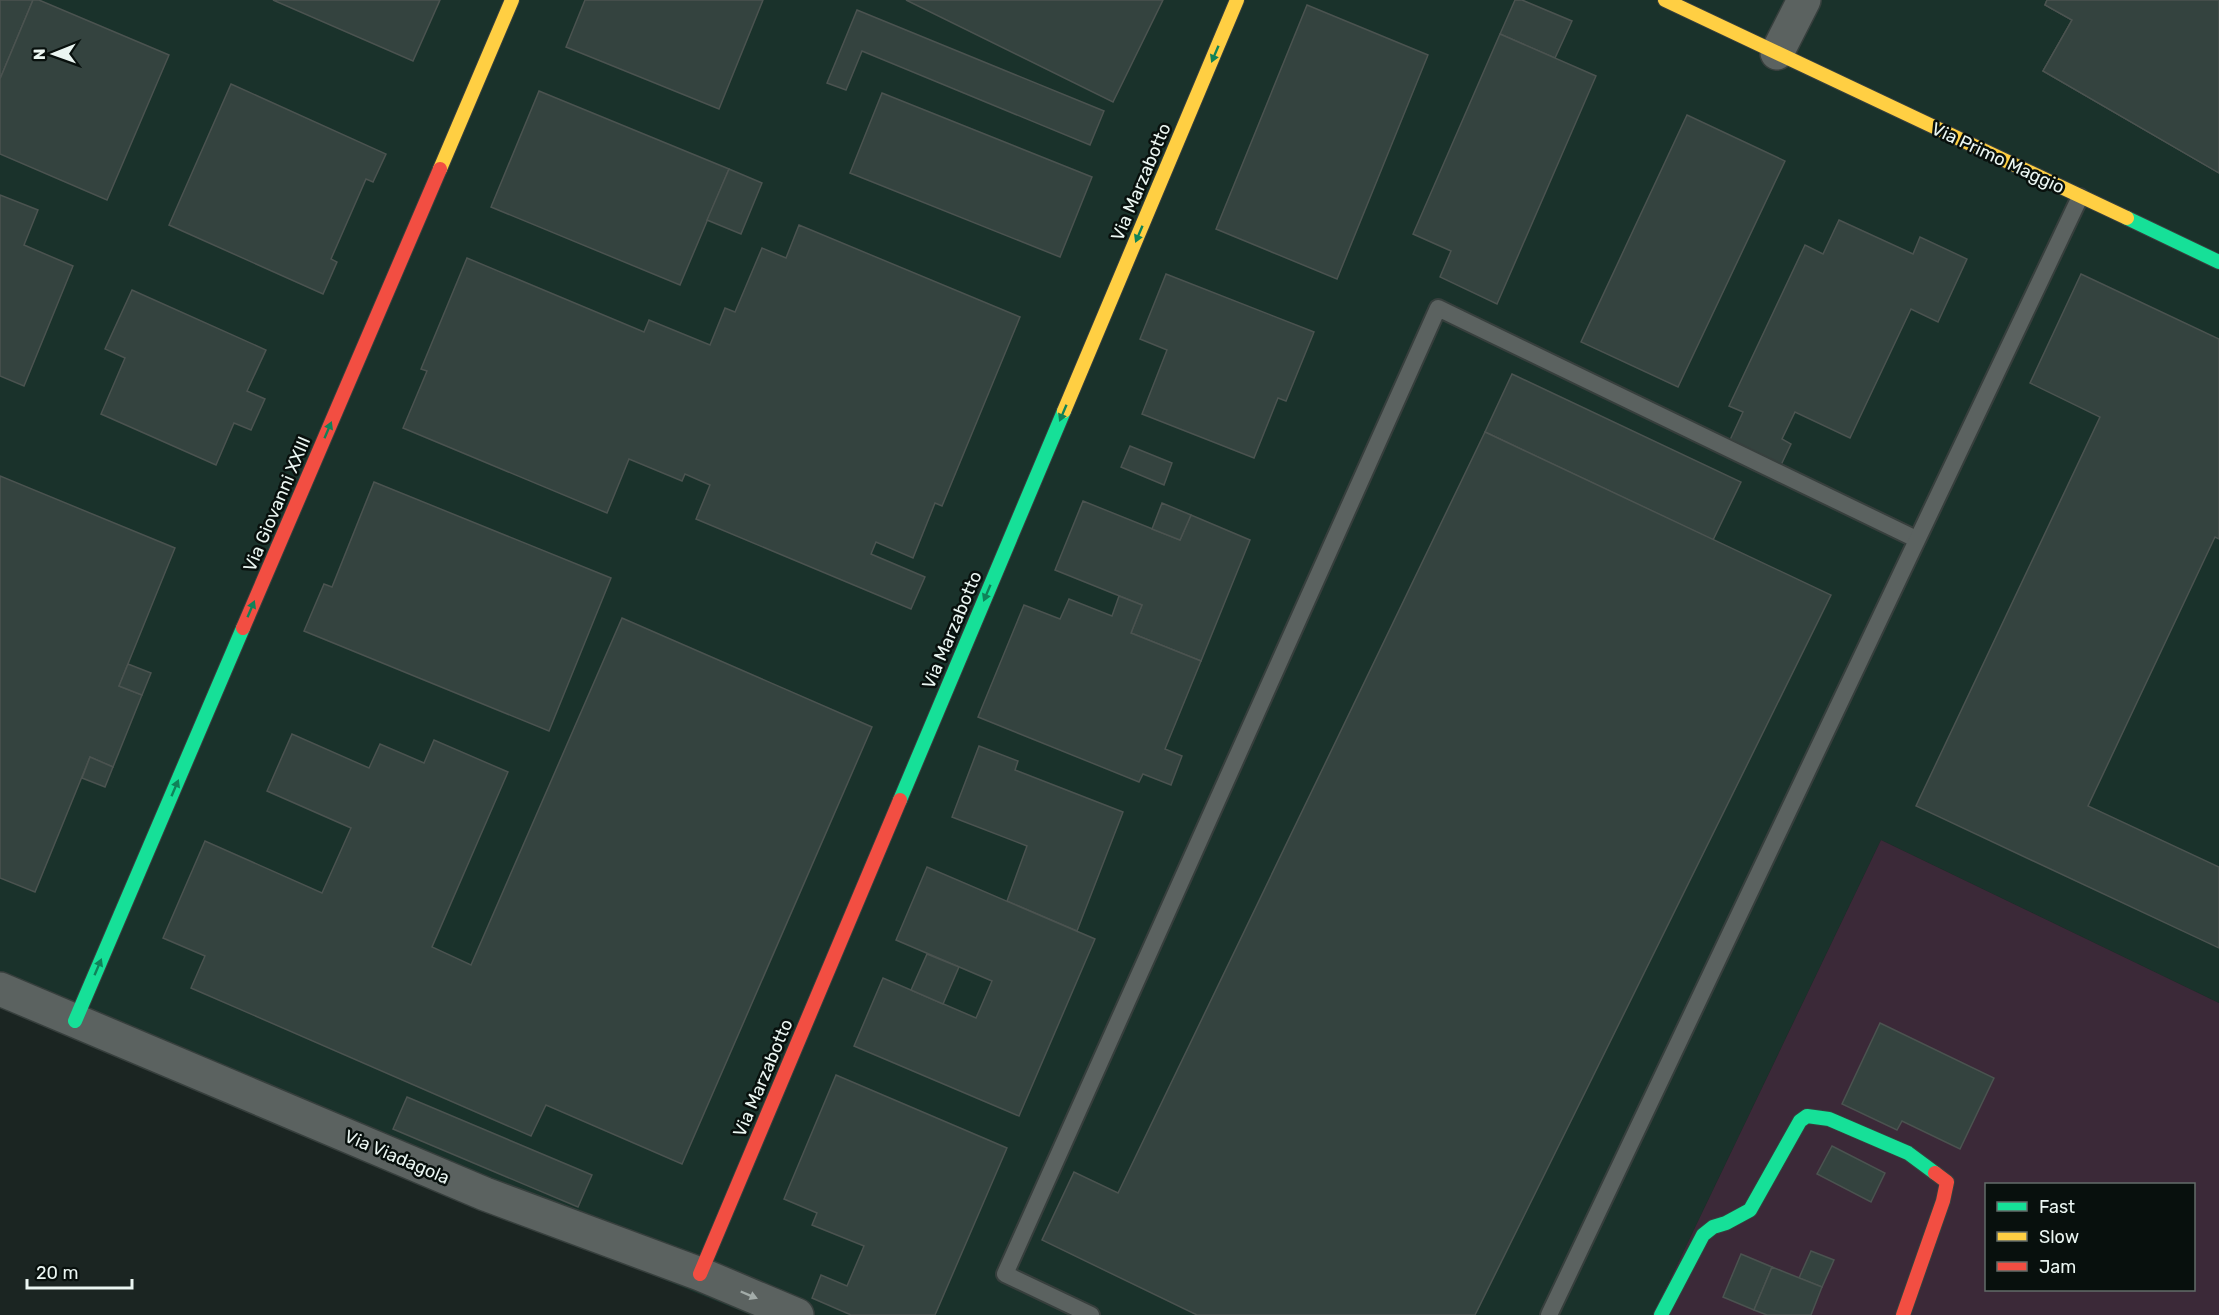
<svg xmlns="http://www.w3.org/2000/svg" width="2219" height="1315" font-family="Rubik,sans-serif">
<rect width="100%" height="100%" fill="#1b2522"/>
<!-- built -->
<polygon fill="#1a322b" points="0,0 2219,0 2219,1003 1881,840 1653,1315 750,1315 0,1008"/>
<!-- green -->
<path fill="#3b2938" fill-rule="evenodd" d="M1881 840 2219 1003V1315H1653ZM1986 1184H2194V1290H1986Z"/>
<!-- building -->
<g fill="#34433f" stroke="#4b5350" stroke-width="1.5">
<polygon points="0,0 33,0 0,79"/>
<polygon points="33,0 39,0 169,55 107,200 0,154 0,79"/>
<polygon points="273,0 440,0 413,61"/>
<polygon points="585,0 763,0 719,109 566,47"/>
<polygon points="906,0 1163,0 1113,102"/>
<polygon points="1515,0 1522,0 1572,21 1555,58 1500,34"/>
<polygon points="2047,0 2219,0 2219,173 2043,71 2072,20 2045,5"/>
<polygon points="2047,0 2219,0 2219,173 2043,71 2072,20 2045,5"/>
<polygon points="1307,5 1428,55 1337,279 1216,229"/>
<polygon points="857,10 1104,111 1090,145 862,51 846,90 827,83"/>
<polygon points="1500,34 1596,76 1497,304 1440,277 1451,251 1413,234"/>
<polygon points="231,84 386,154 373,182 366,179 331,259 337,262 323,294 169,225"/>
<polygon points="539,91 729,169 680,285 491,207"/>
<polygon points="882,93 1092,177 1060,257 850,173"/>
<polygon points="1687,115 1785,161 1678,387 1581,342"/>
<polygon points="729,169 762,183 741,234 707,220"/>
<polygon points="0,195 38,210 24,245 73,266 24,386 0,376"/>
<polygon points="1839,220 1913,254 1920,237 1967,259 1938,322 1911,309 1850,438 1795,412 1782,439 1791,444 1781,465 1730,440 1743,412 1729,406 1805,245 1823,254"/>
<polygon points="799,225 1020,317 942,506 935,503 913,558 876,542 871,554 925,577 911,609 696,519 710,485 685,474 682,481 629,459 607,513 403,428 427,371 421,369 467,258 644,332 649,320 710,345 725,308 735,312 762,248 786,258"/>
<polygon points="1166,274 1314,332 1286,401 1278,398 1254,458 1142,414 1167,350 1140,339"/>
<polygon points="2081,274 2219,339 2219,539 2215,537 2088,806 2219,867 2219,948 1916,806 2100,417 2030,383"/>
<polygon points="132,290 266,350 247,391 265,399 251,430 234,423 216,465 101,414 125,358 105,349"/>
<polygon points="1512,374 1741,482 1713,540 1485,432"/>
<polygon points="1485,432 1831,595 1475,1315 1197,1315 1042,1240 1074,1172 1118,1193"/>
<polygon points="1130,446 1172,463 1164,485 1121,467"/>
<polygon points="0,476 175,548 119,686 142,695 113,767 90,757 35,892 0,878"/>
<polygon points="374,482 611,578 549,731 304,631 324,584 332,587"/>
<polygon points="1083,501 1180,540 1191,515 1250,540 1201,661 1131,633 1142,605 1055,570"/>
<polygon points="1162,503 1191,515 1180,540 1152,529"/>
<polygon points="1119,596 1142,605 1131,633 1201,661 1165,749 1182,756 1171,785 1143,774 1139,782 978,717 1024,605 1060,619 1069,599 1112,616"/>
<polygon points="622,618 872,727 682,1164 546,1105 531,1136 191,988 205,956 163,938 205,841 322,893 351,828 267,791 292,734 369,768 380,744 424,763 434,740 508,772 432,947 471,965"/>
<polygon points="128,664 151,673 142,695 119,686"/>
<polygon points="979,746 1018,761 1015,770 1123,812 1077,931 1007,901 1027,846 952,817"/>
<polygon points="90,757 113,767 105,787 82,778"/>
<polygon points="927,867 1095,939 1019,1116 854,1046 883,978 976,1018 992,981 896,940"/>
<polygon points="927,954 959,967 943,1004 911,990"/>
<polygon points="1880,1023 1994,1078 1960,1149 1902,1121 1897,1130 1842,1104"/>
<polygon points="836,1075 1007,1148 935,1315 851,1315 812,1298 821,1275 847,1286 864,1246 812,1225 817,1213 784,1199"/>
<polygon points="407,1097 592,1175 578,1207 393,1129"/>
<polygon points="1832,1146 1885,1173 1871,1202 1817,1174"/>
<polygon points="1811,1251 1834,1260 1822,1287 1799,1278"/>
<polygon points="1741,1254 1772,1267 1754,1310 1723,1297"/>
<polygon points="1772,1267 1822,1287 1811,1315 1767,1315 1754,1310"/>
</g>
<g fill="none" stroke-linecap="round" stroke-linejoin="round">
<!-- lane casing -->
<g stroke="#373f3d" stroke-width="20">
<g id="lane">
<polyline points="1091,1315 1005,1274 1438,308 1916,539"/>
<polyline points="1549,1315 2080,197"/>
</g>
</g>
<!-- street casing -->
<g stroke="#373f3d" stroke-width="36">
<g id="street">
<polyline points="1777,53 1804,0"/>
<polyline points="0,989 485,1194 700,1274 797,1315"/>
</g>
</g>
<!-- fast casing -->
<g stroke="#373f3d" stroke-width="16">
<g id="fast">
<polyline points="2127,218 2219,262"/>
<polyline points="900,800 1064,411"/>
<polyline points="75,1021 243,628"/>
<polyline points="1661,1315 1703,1235 1713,1227 1726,1223 1750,1210 1800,1121 1807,1116 1829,1119 1908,1153 1935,1173"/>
</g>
</g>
<!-- slow casing -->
<g stroke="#373f3d" stroke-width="16">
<g id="slow">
<polyline points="1665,0 2127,218"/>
<polyline points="440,169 512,0"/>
<polyline points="1064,411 1237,0"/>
</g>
</g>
<!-- jam casing -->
<g stroke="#373f3d" stroke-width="16">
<g id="jam">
<polyline points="243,628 440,169"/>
<polyline points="700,1274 900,800"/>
<polyline points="1903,1315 1943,1201 1947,1182 1935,1173"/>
</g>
</g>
<!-- lane -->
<use href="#lane" stroke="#5b6260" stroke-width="16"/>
<!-- street -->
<use href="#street" stroke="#5b6260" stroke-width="33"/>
<!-- fast -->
<use href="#fast" stroke="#16e098" stroke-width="14"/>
<!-- slow -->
<use href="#slow" stroke="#ffcf43" stroke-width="14"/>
<!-- jam -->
<use href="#jam" stroke="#f24e42" stroke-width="14"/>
</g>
<!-- one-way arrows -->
<defs><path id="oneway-solid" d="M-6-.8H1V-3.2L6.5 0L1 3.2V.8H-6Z" transform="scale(1.5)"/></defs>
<g fill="#108259">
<use href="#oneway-solid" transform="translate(1215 54) rotate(113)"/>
<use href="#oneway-solid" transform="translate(1139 234) rotate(113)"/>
<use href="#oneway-solid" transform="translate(1063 413) rotate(113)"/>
<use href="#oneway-solid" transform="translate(328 430) rotate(-67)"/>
<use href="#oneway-solid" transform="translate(987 593) rotate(113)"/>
<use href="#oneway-solid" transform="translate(251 609) rotate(-67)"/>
<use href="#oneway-solid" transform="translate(175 788) rotate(-67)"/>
<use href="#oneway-solid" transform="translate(98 967) rotate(-67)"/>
</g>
<use fill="#a3aca9" href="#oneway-solid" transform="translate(749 1295) rotate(23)"/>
<g text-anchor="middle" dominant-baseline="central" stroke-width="5" stroke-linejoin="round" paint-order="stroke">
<!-- street labels -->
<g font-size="18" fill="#ebf6f2" stroke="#08100d">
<text transform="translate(1998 158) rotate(25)">Via Primo Maggio</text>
<text transform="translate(1141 182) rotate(-67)">Via Marzabotto</text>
<text transform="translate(277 504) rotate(-67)">Via Giovanni XXIII</text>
<text transform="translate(952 630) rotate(-67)">Via Marzabotto</text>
<text transform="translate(763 1078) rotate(-67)">Via Marzabotto</text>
<text transform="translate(397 1157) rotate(23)">Via Viadagola</text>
</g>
</g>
<!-- legend -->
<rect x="1985" y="1183" width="210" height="108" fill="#08100d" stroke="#636c69" stroke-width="1.5"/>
<rect x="1997" y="1202" width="30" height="9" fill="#16e098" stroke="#636c69" stroke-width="1.5"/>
<text x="2039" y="1213" font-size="18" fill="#ebf6f2">Fast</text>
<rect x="1997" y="1232" width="30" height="9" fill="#ffcf43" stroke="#636c69" stroke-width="1.5"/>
<text x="2039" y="1243" font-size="18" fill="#ebf6f2">Slow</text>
<rect x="1997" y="1262" width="30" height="9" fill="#f24e42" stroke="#636c69" stroke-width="1.5"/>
<text x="2039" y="1273" font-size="18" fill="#ebf6f2">Jam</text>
<!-- north arrow -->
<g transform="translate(54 54) rotate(269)" stroke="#08100d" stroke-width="4.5" paint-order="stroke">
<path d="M0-4.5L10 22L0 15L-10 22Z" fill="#ebf6f2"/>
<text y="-9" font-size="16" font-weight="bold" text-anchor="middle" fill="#ebf6f2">N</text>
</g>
<!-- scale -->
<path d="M27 1279v9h105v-9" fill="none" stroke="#ebf6f2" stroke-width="3"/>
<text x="36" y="1279" font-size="18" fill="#ebf6f2" stroke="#08100d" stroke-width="4.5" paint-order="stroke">20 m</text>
</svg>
